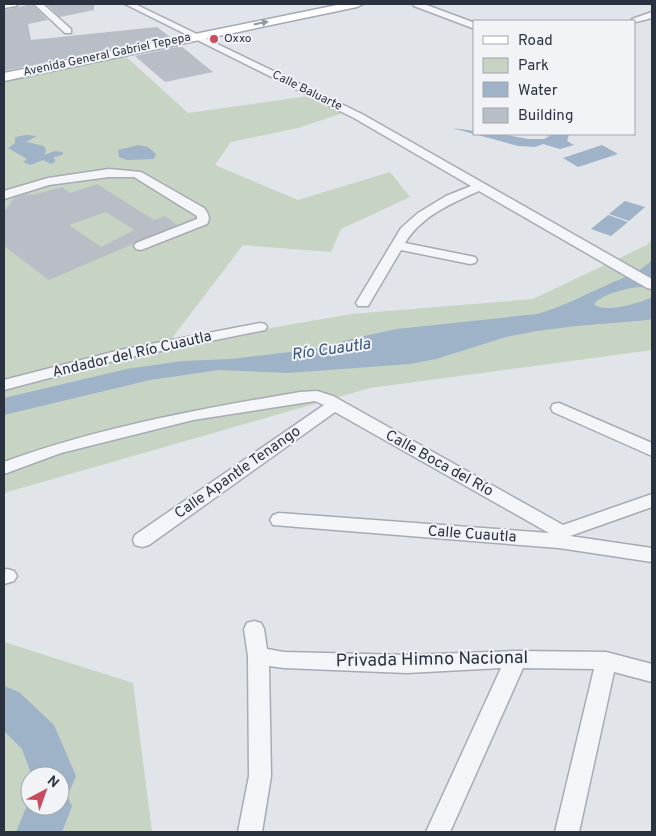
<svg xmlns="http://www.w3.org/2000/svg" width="656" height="836" font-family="Overpass,sans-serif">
<rect width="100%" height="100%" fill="#e1e4e9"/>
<!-- green -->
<g fill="#c7d3c3" fill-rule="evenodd">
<polygon points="121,52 188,113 316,95 349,111 298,128 231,142 215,165 298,200 390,172 410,197 341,229 331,252 243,245 166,346 352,314 533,299 647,245 652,239 652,350 370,388 4,493 4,77"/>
<path d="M4 642 133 683 152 832H4ZM30 776H60V806H30Z"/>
</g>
<!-- water -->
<g fill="#9eb2c8">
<polygon points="452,128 475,131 475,134 501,134 528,139 544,139 553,134 569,134 567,141 574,145 560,149 543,144 535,147 518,146"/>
<polygon points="26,135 37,136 26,142 44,146 46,151 44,155 55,151 63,152 62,155 54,157 55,162 51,164 43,160 30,165 23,162 27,159 8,148 15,143 15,137"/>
<polygon points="138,145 148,147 156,154 154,159 127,160 119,157 118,150"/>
<polygon points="602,145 618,154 578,167 563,158"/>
<polygon points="625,201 645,207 629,221 609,214"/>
<polygon points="608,215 628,222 611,236 591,229"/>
<path d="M652 260V288C639 284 602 293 594 304 602 314 642 303 652 297V319L648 320 576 326 537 331 506 337 436 359 410 364 288 373 219 370 150 380 4 415V398L127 369 182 361 231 359 315 349 355 338 397 329 537 314C562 307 582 296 605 286 621 278 640 273 652 260Z"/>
</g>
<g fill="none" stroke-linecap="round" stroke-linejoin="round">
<!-- river -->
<polygon fill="#9eb2c8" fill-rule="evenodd" points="4,686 19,692 54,725 76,776 70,790 65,792 72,806 62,832 16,832 30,798 30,806 60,806 60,776 32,776 22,749 4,731"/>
</g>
<!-- building -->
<g fill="#b9bec6" fill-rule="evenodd">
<polygon points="32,4 48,20 28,24 31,40 157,27 170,37 4,71 4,10"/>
<polygon points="46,4 94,4 94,10 60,17"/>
<polygon points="181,46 213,72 165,82 135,56"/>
<path d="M97 184 154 220 165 216 177 225 49 280 4 246V212L14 198 26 194 33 195 62 187 70 193ZM106 212 134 230 101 247 69 225Z"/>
</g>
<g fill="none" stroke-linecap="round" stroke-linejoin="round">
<!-- minor casing -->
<g stroke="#a6abb3" stroke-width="3">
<g id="minor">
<polygon points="34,4 43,4 71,29 71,33 65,33"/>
<path d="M125 4H135L362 114 652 279V289L647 288 479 191C452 203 421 216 405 243L475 257 477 260 475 263 470 264 401 250 368 306H358L356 303 401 228 418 213 446 196 471 186 354 118Z"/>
<polygon points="413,4 424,4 475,23 475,29 414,6"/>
<polygon points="652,12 652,18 636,22 632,19"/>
<path d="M109 169 141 172 204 208C208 213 211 218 207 224L141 250 136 249 134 246 136 243 197 219V216L134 177H109L49 185 4 199V191L48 178Z"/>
<polygon points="260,323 265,324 267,327 265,330 121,359 4,390 4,380 120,350"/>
<path d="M317 391 333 396 563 525 652 494V507L570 536 652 548V562L559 548 273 525 270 520 273 515 279 513 549 533 335 412 149 545 142 547 135 545 133 540 135 535 324 405 315 401 193 420 61 453 4 474V462C100 427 200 409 300 392Z"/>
<polygon points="559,403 652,443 652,456 553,412 551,408 553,404"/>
<polygon points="7,569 14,571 17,576 14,581 4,584 4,570"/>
<polygon points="254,621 261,623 264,629 267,649 284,652 407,655 516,651 606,652 652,664 652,682 614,672 579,832 555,832 594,669 523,668 450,832 426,832 501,668 407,673 284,668 269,666 271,776 262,832 238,832 249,776 248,656 244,629 247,623"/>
</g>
</g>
<!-- major casing -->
<g stroke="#a1a9b4" stroke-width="3">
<g id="major">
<polygon points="4,4 18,4 16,6 4,8"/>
<polygon points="342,4 363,4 357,7 4,81 4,73"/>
</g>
</g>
<!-- minor -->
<use href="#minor" fill="#f4f5f8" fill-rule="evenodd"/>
<!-- major -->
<use href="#major" fill="#fff" fill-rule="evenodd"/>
</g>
<!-- one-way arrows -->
<defs><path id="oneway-solid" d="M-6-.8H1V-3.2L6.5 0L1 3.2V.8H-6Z" transform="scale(1.25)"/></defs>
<use fill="#9498a0" href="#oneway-solid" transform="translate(261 23) rotate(-11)"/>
<!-- markers -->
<circle fill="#c84c5e" stroke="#f1f3f7" stroke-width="2" cx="214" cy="39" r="5"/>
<g text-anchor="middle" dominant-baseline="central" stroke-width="4" stroke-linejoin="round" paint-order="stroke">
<!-- far-poi labels -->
<g font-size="12" fill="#2a3240" stroke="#f1f3f7" text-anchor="start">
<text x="224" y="39">Oxxo</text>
</g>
<!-- far-street labels -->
<g font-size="12" fill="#2a3240" stroke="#f1f3f7">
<text transform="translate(107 55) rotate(-12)">Avenida General Gabriel Tepepa</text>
<text transform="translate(307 91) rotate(26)">Calle Baluarte</text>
</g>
<!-- street labels -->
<g font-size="15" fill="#2a3240" stroke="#f1f3f7">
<text transform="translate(132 355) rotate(-13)">Andador del Río Cuautla</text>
<text transform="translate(439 464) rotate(29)">Calle Boca del Río</text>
<text transform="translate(238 473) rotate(-35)">Calle Apantle Tenango</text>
<text transform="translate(472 535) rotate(4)">Calle Cuautla</text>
</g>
<!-- water labels -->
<g font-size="16" font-style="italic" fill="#365173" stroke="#f1f3f7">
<text transform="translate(331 350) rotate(-8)">Río Cuautla</text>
</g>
<!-- near-street labels -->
<g font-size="18" fill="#2a3240" stroke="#f1f3f7">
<text transform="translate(432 660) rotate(-1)">Privada Himno Nacional</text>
</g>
</g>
<!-- border -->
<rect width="656" height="836" fill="none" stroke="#2a3240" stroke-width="10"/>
<!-- legend -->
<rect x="473" y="20" width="162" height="115" fill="#f1f3f7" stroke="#a1a6ae"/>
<rect x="483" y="36" width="25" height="8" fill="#ffffff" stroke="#a1a6ae"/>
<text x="518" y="45" font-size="15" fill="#2a3240">Road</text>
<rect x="483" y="58" width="25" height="15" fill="#c7d3c3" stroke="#a1a6ae"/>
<text x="518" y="70" font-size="15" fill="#2a3240">Park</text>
<rect x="483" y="82" width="25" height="15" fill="#9eb2c8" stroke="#a1a6ae"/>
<text x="518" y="95" font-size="15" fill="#2a3240">Water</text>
<rect x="483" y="108" width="25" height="15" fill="#b9bec6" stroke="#a1a6ae"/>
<text x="518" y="120" font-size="15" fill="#2a3240">Building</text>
<!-- north arrow -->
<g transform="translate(45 791) rotate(41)"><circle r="24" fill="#f1f3f7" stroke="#a1a6ae"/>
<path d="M0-4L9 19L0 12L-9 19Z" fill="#c84c5e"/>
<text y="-8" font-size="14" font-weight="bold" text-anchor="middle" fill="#2a3240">N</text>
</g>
</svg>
